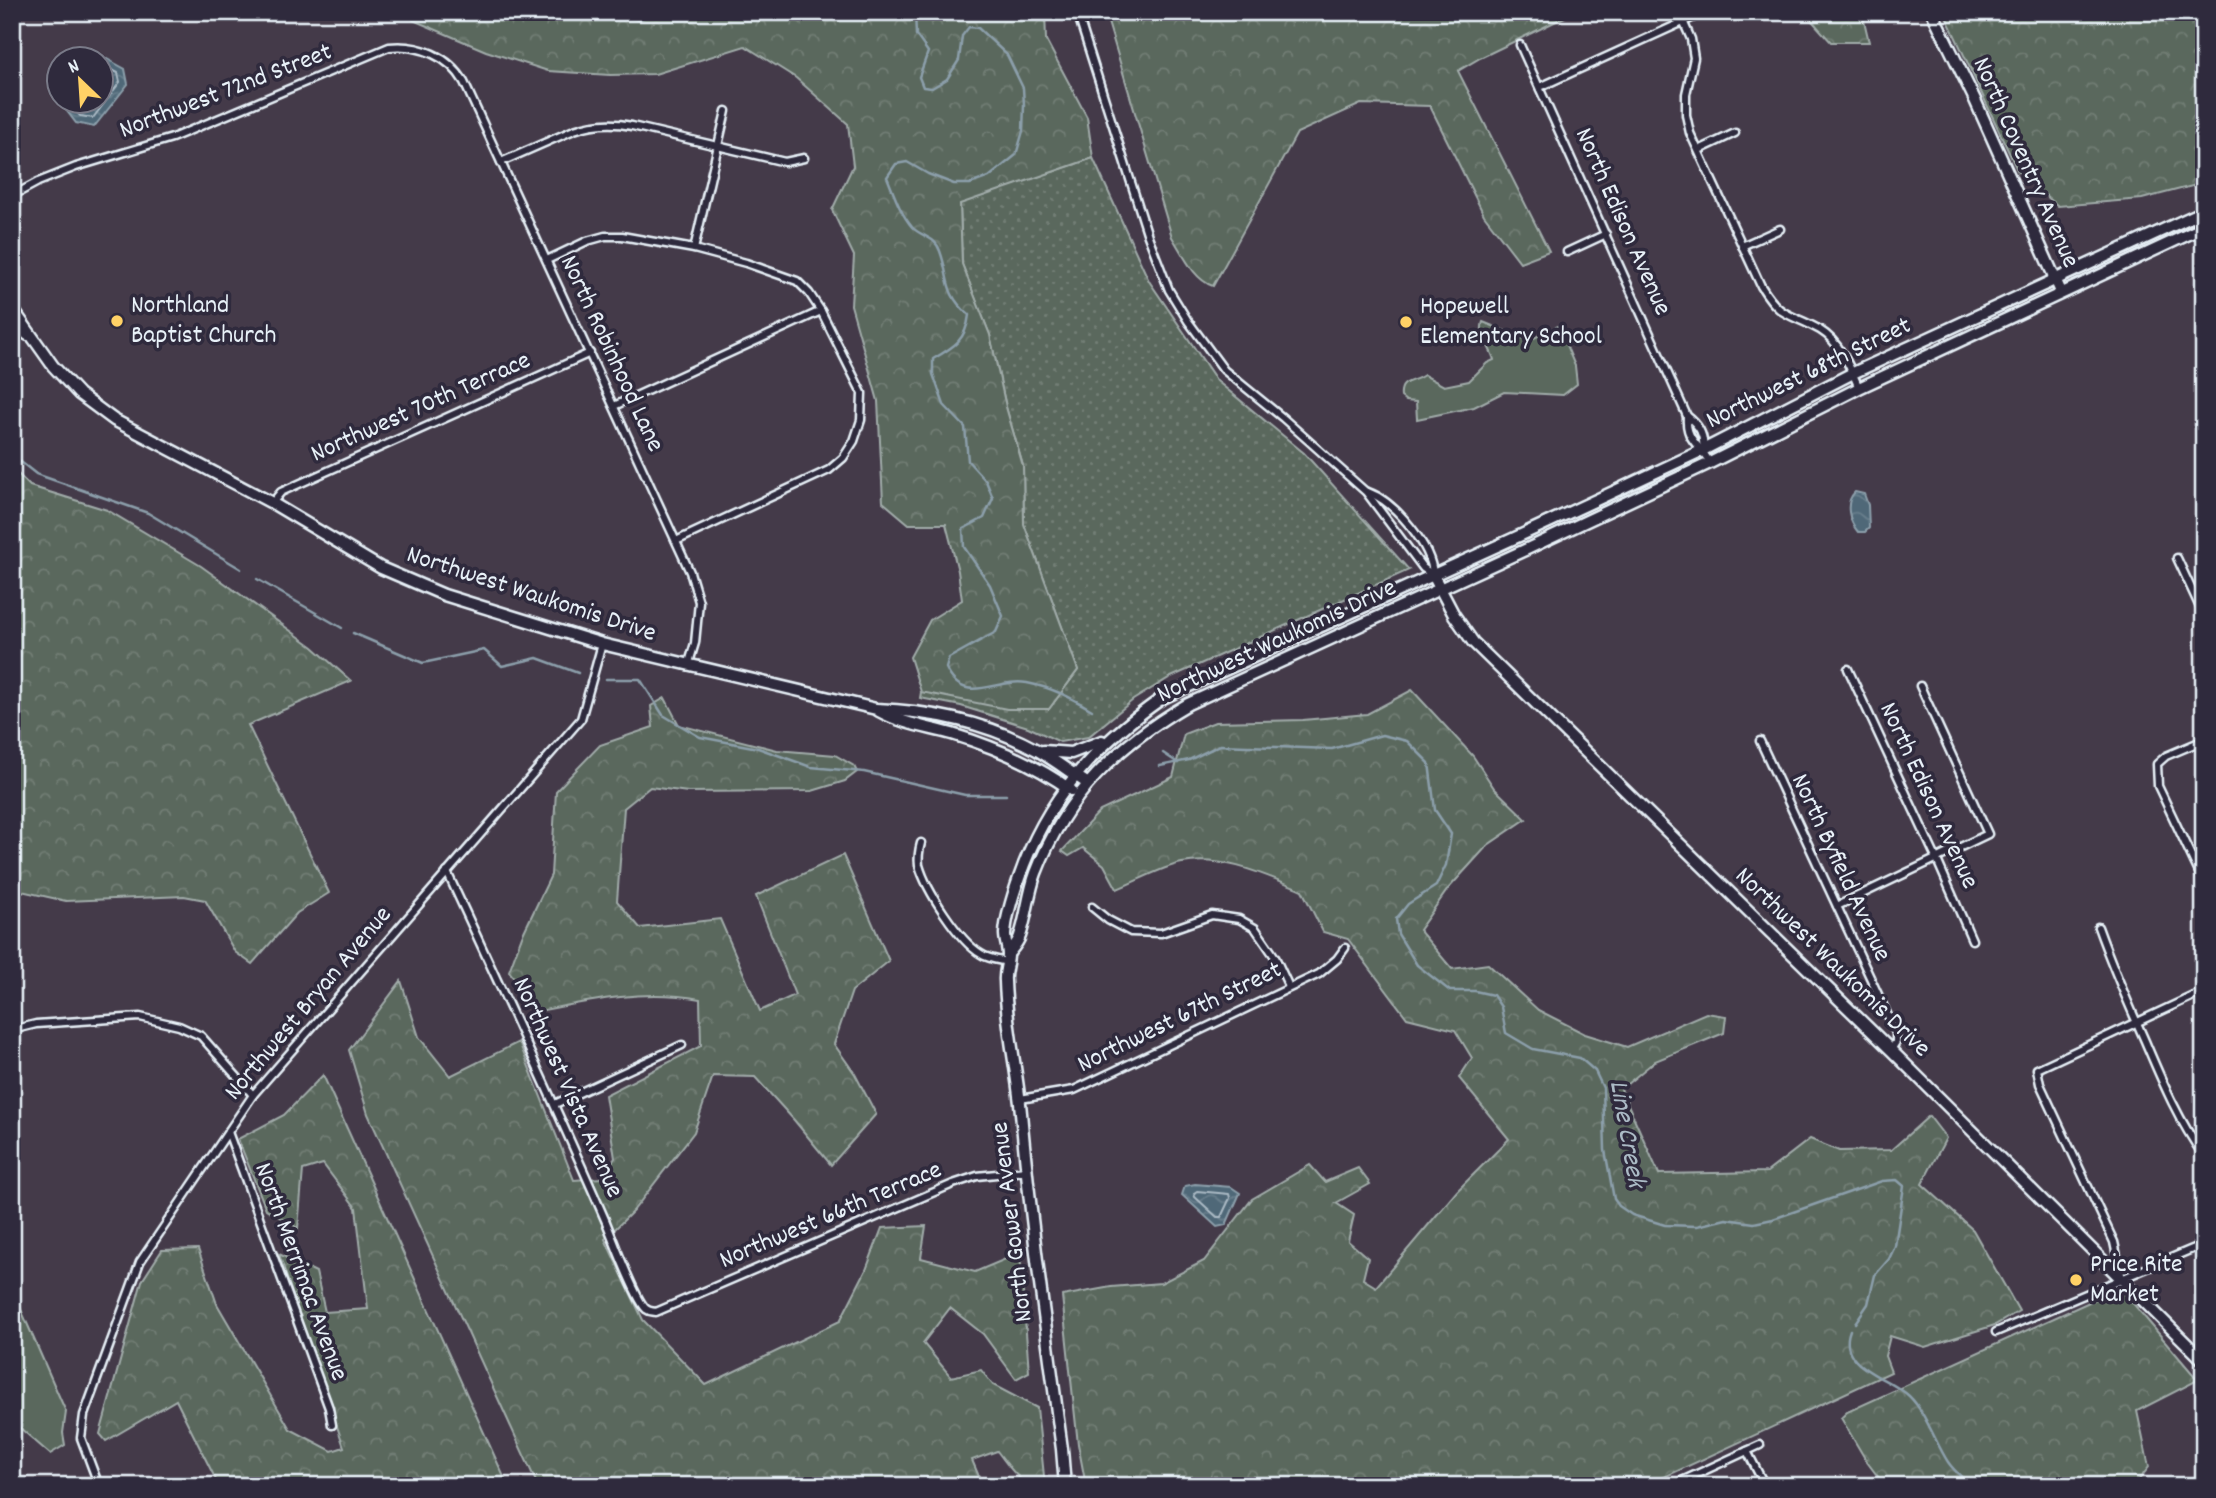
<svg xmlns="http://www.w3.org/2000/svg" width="2216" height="1498" font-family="Dekko,sans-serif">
<defs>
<pattern id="grass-dots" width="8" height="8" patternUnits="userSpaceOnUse" patternTransform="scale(1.75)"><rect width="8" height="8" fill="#5a685d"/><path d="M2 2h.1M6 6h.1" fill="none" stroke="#727e75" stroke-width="1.8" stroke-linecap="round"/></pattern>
<pattern id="forest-crowns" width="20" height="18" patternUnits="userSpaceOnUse" patternTransform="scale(1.75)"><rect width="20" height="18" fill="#5a685d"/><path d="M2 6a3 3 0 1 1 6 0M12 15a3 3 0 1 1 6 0" fill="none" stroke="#727e75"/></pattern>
<pattern id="water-waves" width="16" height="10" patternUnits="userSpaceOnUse" patternTransform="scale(1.75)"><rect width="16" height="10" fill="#4f6878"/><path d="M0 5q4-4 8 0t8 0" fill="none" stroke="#687e8c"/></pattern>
</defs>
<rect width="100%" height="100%" fill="#443a49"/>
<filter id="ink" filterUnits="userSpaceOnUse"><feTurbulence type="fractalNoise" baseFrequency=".0143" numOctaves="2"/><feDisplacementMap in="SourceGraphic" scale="14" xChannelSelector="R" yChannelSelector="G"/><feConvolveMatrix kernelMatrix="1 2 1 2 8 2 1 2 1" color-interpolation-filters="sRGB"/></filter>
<g filter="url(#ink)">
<!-- grass -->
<polygon fill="url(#grass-dots)" stroke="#a1acaa" stroke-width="2" points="1093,158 1149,281 1217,381 1304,453 1409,570 1169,678 1133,700 1088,737 1060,742 1028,727 961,706 920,698 921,692 1049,709 1078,670 1024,524 1023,466 1006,407 990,335 962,264 960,203"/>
<!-- forest -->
<g fill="url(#forest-crowns)" stroke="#a1acaa" stroke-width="2">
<polygon points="410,12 1045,12 1046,40 1087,117 1093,158 960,204 962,264 990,335 1006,407 1023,466 1024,524 1078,670 1049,709 1007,709 921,692 910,657 930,620 962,600 958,571 946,524 909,524 883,502 878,401 851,305 854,256 832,210 853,166 848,124 796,78 745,46 655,74 610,75 548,71 486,51 413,20"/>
<path d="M1105 12H1575L1480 58 1458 71 1549 251 1520 262 1484 215 1430 106 1361 104 1297 133 1213 286C1193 279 1183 254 1172 237Z"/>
<polygon points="1804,12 1862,12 1869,42 1831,42"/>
<polygon points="1944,12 2204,12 2204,183 2142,199 2058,206 2018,172"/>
<polygon points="12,468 30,486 107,510 201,566 313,647 351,681 248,725 329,893 297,913 252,964 235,952 205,900 184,896 66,901 12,889"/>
<path d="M1412 690 1473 756 1494 788 1526 819 1488 845 1448 889 1419 930 1452 969 1488 964 1538 1010 1585 1034 1627 1047 1706 1013 1726 1016 1724 1033 1655 1061 1621 1089 1659 1174 1767 1172 1810 1139 1839 1151 1891 1150 1929 1116 1946 1138 1922 1184 1973 1230 2019 1311 1995 1325 1925 1347 1890 1336 1885 1356 1891 1372 1645 1486H1086L1078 1444 1062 1296 1111 1287 1161 1283 1204 1261 1252 1199 1310 1165 1325 1182 1358 1168 1370 1184 1336 1203 1354 1215 1348 1241 1368 1258 1363 1279 1376 1287 1457 1191 1509 1139 1459 1078 1472 1058 1455 1030 1407 1018 1348 939 1323 932 1302 890C1265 875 1224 855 1182 863 1162 867 1137 881 1117 889L1104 865 1083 848 1069 856 1062 851 1100 811 1173 777 1184 734 1215 722 1303 720 1367 714Z"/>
<path d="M665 698 679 725 777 750 835 755 854 766 857 772 845 781 812 791 688 792 650 787 624 808 617 901 640 928 720 919 760 1011 795 995 756 896 843 855 889 961 852 991 834 1044 855 1074 876 1114 831 1165 794 1120 755 1077 713 1076 694 1132 633 1211 605 1239 643 1320 706 1385 840 1321 866 1270 882 1228 926 1226 921 1258 975 1272 1020 1253 1029 1372 1016 1379 983 1334 950 1308 923 1343 951 1377 981 1370 993 1385 1037 1408 1045 1486C1019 1486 1012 1470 997 1451L972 1460 983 1486H538L368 1114 349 1050 401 981 419 1037 450 1076 519 1042 574 1180 601 1178 615 1158 605 1095 701 1046 700 999C645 989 593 1000 539 1011L509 971 522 936 551 875 556 791 600 745 653 727 651 706Z"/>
<polygon points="323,1075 508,1486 219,1486 176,1400 106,1441 100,1434 142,1281 162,1250 198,1249 217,1304 290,1429 332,1451 344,1447 279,1254 316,1272 325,1312 368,1309 356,1208 323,1164 303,1170 298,1228 266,1209 238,1139 284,1115"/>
<polygon points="2120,1288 2198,1380 2137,1411 2149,1467 2134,1486 1885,1486 1867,1462 1841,1418 1847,1412"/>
</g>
<!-- park -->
<g fill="#5a685d" stroke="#a1acaa" stroke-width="2">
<path d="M1483 322 1525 339H1532L1558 326 1575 366 1577 384 1563 395 1504 392 1474 407 1417 419 1416 402 1406 401 1401 397C1399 379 1413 383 1424 375L1444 386 1469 381 1487 363 1494 360C1491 348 1478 334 1483 322Z"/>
<polygon points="12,1289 66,1412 63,1433 65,1445 50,1454 12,1421"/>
</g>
<!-- water -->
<g fill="url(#water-waves)" stroke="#8c9fab" stroke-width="2">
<polygon points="107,59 125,69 128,84 94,127 76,123 60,102 102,102 102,62"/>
<path d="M1855 492 1864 494 1868 505 1869 528 1865 532H1858C1849 521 1844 503 1855 492Z"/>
<polygon points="1195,1184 1231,1187 1240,1193 1226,1225 1217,1227 1182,1195 1185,1186"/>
</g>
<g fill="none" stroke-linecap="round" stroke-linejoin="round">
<!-- shore -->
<g stroke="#abbac5" stroke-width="2">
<polyline points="69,102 80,116 93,118 120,82 118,73 108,68 102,68"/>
<polygon points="1197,1191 1229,1194 1230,1198 1221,1217 1217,1217 1195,1197 1194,1193"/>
</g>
<!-- stream -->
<g stroke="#8c9fab" stroke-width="2.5">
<polyline points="621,12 638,20 655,12"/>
<path d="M915 12 916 35 928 52 919 77 923 87 932 88 947 79 959 60 962 36 969 27 978 28 1007 55 1023 88 1024 105 1023 131 1016 155 989 177 970 184H954L928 174 907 162 896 164 887 177C894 194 900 213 912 227 921 237 935 236 940 251 950 278 943 293 969 315 966 340 954 347 933 359V374L944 405 965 427 968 461 986 481 993 498 984 518 963 529 964 547 990 585 1003 616 996 632 949 658 946 668C964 708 997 677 1027 683 1053 688 1070 697 1092 710"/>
<polyline points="12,455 36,474 148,513 241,569"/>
<polyline points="257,579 342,628"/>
<polyline points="353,633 423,663 484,650 502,666 537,658 578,673"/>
<polyline points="606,679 640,679 663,715 700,737 758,748 811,767 864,772 965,795 1006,795"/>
<polyline points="1163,753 1178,763"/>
<polyline points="1160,766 1189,760 1220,745 1332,749 1382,735 1407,741 1429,763 1435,810 1451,834 1446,865 1436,886 1408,904 1396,919 1398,934 1417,965 1450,991 1475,991 1493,995 1501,1007 1506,1033 1533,1049 1580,1058 1595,1071 1603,1088 1605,1150 1614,1199 1619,1206 1632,1215 1665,1225 1697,1226 1726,1219 1754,1223 1773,1219 1882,1181 1897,1180 1904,1186 1895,1246 1889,1259 1875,1275 1868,1304 1855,1323"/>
<path d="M1850 1330C1836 1367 1889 1377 1909 1396 1925 1411 1936 1444 1948 1462 1954 1471 1963 1478 1971 1486"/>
</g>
<!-- street casing -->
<g stroke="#e8f1f8" stroke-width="11">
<g id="street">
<polyline points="1077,12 1148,236 1169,290 1188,321 1224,370 1283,418 1366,492 1423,568 1433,575"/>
<path d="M1679 12 1691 39 1694 58 1686 94V115L1690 133 1761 286C1782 320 1789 312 1820 330 1840 342 1850 367 1859 388"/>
<path d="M1520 45 1687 416C1699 425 1705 435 1703 450"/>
<polyline points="1540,87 1705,12"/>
<polyline points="1699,150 1735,133"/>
<path d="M501 162 574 130C593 123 612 122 632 126L785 162 804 158"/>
<path d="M12 196 38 182 76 167 172 138 389 47C419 44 449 56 464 82L690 572 699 602 695 643 688 666"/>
<polyline points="1742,246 1780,229"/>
<polyline points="694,249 726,111"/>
<polyline points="1567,252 1606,234"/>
<polyline points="547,260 587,241 605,236 622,236 694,249 746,263 797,281 809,293 821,311 862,393 861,420 854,441 843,458 829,470 676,541"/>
<polyline points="614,406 821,311"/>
<path d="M1687 416C1685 441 1700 444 1710 463"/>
<path d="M1368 492C1395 502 1432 546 1433 575"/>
<polyline points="272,503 281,492 590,353"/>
<polyline points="2177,558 2204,616"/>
<polyline points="1848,669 1937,860 1972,940"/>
<polyline points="2204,740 2166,756 2157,764 2158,786 2204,883"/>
<polyline points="1760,741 1896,1033 1896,1042 1891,1050"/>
<path d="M921 843C919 850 918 858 919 865 926 890 959 941 981 954 988 959 999 960 1007 962"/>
<path d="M447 872C501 988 555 1104 606 1222 613 1239 635 1299 646 1309 650 1312 652 1311 656 1312L953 1184 977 1176 1026 1171"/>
<polyline points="1837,906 1988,834 1920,686"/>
<polyline points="1092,907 1108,920 1131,932 1161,933 1212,915 1239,919 1255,928 1275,957 1289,987"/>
<path d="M2098 927C2112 966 2128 1003 2145 1041 2162 1081 2178 1120 2204 1156"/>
<polyline points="12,1030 36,1024 140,1017 179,1026 201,1036 253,1095"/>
<polyline points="1020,1099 1074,1090 1319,974 1337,959 1345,948"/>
<polyline points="555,1104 682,1045"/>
<polyline points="228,1132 329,1408 332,1425"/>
<polyline points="2122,1279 2114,1242 2040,1084 2037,1069 2204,991"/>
<polyline points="1996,1332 2204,1244"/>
<polyline points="1747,1451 1765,1486"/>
<polyline points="99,1486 81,1438 84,1415 140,1262 253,1095 581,719 602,644"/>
<polyline points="1671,1486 1760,1445"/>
</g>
</g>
<!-- secondary casing -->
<g stroke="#e8f1f8" stroke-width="15">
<g id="secondary">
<polyline points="1932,12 1975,100 2061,292"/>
<path d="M12 308 53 366 79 394 114 420 272 503 381 568 444 595 602 644 876 709C931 711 988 723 1037 750 1054 760 1070 772 1087 783"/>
<polyline points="12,322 28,335"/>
<polyline points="1433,575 1454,615 1473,642 1891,1050 2204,1361"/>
<path d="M879 711C903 724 927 727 952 734 995 747 1035 764 1071 790"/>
<polyline points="1043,751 1071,753 1102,741"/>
<path d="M1008 954C1012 949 1018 943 1020 936 1027 916 1028 894 1036 873 1066 795 1116 746 1188 704L1525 550 1710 463 1859 388 2204 227"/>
<path d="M1065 1486 1062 1449C1047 1337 1031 1225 1021 1113 1017 1069 1006 1026 1005 981 1004 972 1008 964 1008 955 1008 948 1005 941 1005 934 1006 916 1013 895 1019 878 1046 799 1094 746 1161 699L1519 536 1703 450 1853 373 2204 211"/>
</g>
</g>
<!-- street -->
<use href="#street" stroke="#2f2a3d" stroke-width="6"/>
<!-- secondary -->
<use href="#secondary" stroke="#2f2a3d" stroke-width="10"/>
</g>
</g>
<!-- markers -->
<g fill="#ffd166" stroke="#2f2a3d" stroke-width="2.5">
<circle cx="117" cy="321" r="7"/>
<circle cx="1406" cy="322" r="7"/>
<circle cx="2076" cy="1280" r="7"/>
</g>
<g text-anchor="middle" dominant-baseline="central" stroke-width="7" stroke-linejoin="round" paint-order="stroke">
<!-- street labels -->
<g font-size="26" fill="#e8f1f8" stroke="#2f2a3d">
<text transform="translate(226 92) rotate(-21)">Northwest 72nd Street</text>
<text transform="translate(2025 163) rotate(66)">North Coventry Avenue</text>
<text transform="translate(1622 222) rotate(66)">North Edison Avenue</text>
<text transform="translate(611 354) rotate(65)">North Robinhood Lane</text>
<text transform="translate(1809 374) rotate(-26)">Northwest 68th Street</text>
<text transform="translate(421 408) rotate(-24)">Northwest 70th Terrace</text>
<text transform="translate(531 595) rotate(18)">Northwest Waukomis Drive</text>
<text transform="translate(1277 642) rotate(-25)">Northwest Waukomis Drive</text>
<text transform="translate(1928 796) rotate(65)">North Edison Avenue</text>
<text transform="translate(1840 868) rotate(65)">North Byfield Avenue</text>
<text transform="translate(1832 963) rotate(44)">Northwest Waukomis Drive</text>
<text transform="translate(309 1004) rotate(-50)">Northwest Bryan Avenue</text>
<text transform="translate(1180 1018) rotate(-26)">Northwest 67th Street</text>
<text transform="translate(567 1088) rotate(66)">Northwest Vista Avenue</text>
<text transform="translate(831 1216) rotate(-23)">Northwest 66th Terrace</text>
<text transform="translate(1013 1222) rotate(-97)">North Gower Avenue</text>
<text transform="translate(300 1272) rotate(70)">North Merrimac Avenue</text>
</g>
<!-- poi labels -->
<g font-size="26" fill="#e8f1f8" stroke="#2f2a3d" text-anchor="start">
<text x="131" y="306">Northland<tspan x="131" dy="30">Baptist Church</tspan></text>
<text x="1420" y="307">Hopewell<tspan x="1420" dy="30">Elementary School</tspan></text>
<text x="2090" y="1265">Price Rite<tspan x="2090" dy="30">Market</tspan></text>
</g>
<!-- water labels -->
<g font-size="28" font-style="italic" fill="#abbac5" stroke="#2f2a3d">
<text transform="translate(1625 1134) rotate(80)">Line Creek</text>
</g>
</g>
<!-- margin -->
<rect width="2216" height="1498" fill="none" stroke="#2f2a3d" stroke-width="42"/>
<rect x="21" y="21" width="2174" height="1456" fill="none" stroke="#e8f1f8" stroke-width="2.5" filter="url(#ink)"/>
<!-- north arrow -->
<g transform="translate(80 80) rotate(335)"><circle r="33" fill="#2f2a3d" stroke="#797a88" stroke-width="2"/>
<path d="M0-5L12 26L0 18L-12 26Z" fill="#ffd166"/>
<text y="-10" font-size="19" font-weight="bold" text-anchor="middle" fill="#e8f1f8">N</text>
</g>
</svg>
